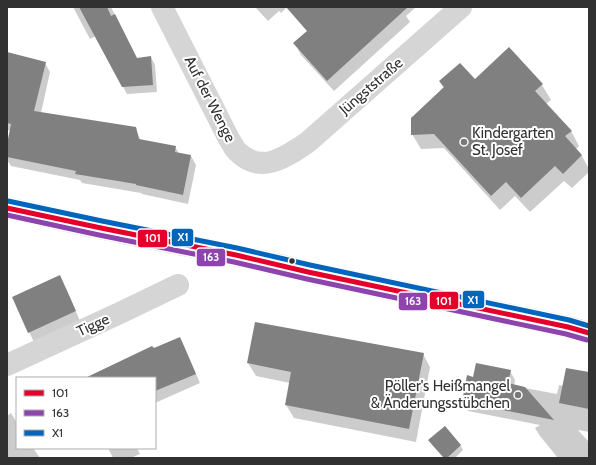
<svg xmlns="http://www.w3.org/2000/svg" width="596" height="465" font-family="Cabin,sans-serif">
<rect width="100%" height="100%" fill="#fff"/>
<!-- shadow -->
<g fill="#0003">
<polygon points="73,7 111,7 137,59 151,57 155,65 157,92 127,94 96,36 90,39"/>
<polygon points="255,7 287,7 281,13 279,11 268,21"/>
<polygon points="327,7 416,7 406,16 410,22 334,91 301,55 295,44 308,32"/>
<polygon points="45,63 50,72 41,113 135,128 141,141 175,147 179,153 191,156 196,165 188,204 142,194 141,193 82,183 80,180 11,166 7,160 7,149 11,131 7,130 7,92"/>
<polygon points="475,80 542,85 551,100 546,104 571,131 579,146 576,149 582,156 589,169 589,172 572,188 564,181 530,212 515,196 500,210 444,148 421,149 412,134 444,89 440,82"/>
<polygon points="65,286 80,321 34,342 29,332"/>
<polygon points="180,338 185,348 200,383 155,403 155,378 87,378"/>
<polygon points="423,354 430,367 416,442 294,418 286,405 290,383 256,376 248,363"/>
<polygon points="510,371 515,380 514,386 557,394 559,385 564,386 589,373 589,432 578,430 589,442 589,458 558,458 540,436 535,428 540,425 468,411 463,402 474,378"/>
<polygon points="11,413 17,423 17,448 33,448 40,458 7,458 7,416"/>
<polygon points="445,427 461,446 463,450 455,458 444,458 432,445 430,441"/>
<polygon points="108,448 137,448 140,454 131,458 113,458"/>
</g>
<!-- building -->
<g fill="#808080">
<polygon points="79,7 107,7 111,16 115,14 137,58 151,56 153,85 122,87"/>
<polygon points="286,7 408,7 327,81 293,43 307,31"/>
<polygon points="509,47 543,84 535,91 572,131 565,136 582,155 563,174 555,166 521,198 506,182 491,196 434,134 411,135 411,118 444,87 439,81 460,63 475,79"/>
<polygon points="7,52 46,62 34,111 136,127 139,139 176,146 175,152 191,155 183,195 136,185 136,184 75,174 76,171 7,157 7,144 11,124 7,123"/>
<polygon points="60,275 76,311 28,333 12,297"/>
<polygon points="255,322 424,353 409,429 285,405 291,372 247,363"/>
<polygon points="180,337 196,374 155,391 155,378 85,378 152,346 154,348"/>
<polygon points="476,363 511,370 508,383 525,387 554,420 462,402 467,375 473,377"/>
<polygon points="566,368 589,372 589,409 559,403"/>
<polygon points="445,426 461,445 447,458 444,458 428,440"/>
</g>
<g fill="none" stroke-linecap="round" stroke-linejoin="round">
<!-- minor -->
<g stroke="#d5d5d5" stroke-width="22">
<path d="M162 7 229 139C232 143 234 149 238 152 261 175 286 157 308 142L461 7"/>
<polyline points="7,365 122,312 178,285"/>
</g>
<!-- major -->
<path stroke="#c9c9c9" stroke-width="22" d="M7 208C43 215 78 224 114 231 179 245 244 255 308 272L568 327 589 333"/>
<!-- bus-1 casing -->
<g stroke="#fff" stroke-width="8">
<polyline id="bus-1" points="7,208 101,228 236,255 308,272 568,327 589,333"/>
</g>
<!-- bus-2 casing -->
<g stroke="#fff" stroke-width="8">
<polyline id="bus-2" points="7,215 99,235 234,262 307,279 566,334 587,340"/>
</g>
<!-- bus-3 casing -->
<g stroke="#fff" stroke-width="8">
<polyline id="bus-3" points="8,201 102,221 237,248 310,265 569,320 589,326"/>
</g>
<!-- bus-1 -->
<use href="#bus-1" stroke="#e4002b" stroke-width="5"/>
<!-- bus-2 -->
<use href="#bus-2" stroke="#8e44ad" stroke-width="5"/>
<!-- bus-3 -->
<use href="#bus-3" stroke="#0065bd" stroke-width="5"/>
</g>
<!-- markers -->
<g fill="#797979" stroke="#fff" stroke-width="1.5">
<circle cx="464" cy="142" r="4"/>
<circle cx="518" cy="395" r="4"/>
</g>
<circle fill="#313131" stroke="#fff" stroke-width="1.5" cx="292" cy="261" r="3.5"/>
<g text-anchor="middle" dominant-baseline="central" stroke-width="4" stroke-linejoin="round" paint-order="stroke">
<!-- street labels -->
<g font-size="15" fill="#313131" stroke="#fff">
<text transform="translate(371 86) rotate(-41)">Jüngststraße</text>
<text transform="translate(210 99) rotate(63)">Auf der Wenge</text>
<text transform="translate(93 325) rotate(-25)">Tigge</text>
</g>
<!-- poi labels -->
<g font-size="15" fill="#313131" stroke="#fff" text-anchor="start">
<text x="472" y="133">Kindergarten<tspan x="472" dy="17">St. Josef</tspan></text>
<text x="510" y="386" text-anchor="end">Pöller's Heißmangel<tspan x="510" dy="17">&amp; Änderungsstübchen</tspan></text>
</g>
</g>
<g stroke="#fff" stroke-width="1.5">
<rect x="171" y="228" width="23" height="19" rx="4" fill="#0065bd"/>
<rect x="137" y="229" width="31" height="19" rx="4" fill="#e4002b"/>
<rect x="196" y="248" width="30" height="19" rx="4" fill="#8e44ad"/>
<rect x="462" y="290" width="23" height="19" rx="4" fill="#0065bd"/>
<rect x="429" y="291" width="30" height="19" rx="4" fill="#e4002b"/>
<rect x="398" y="292" width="30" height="19" rx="4" fill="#8e44ad"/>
</g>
<g font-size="11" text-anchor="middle" font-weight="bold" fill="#fff">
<text x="183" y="241">X1</text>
<text x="153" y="242">101</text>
<text x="211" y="261">163</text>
<text x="473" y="304">X1</text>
<text x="444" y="305">101</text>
<text x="413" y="305">163</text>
</g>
<!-- border -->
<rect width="596" height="465" fill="none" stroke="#313131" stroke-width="16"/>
<!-- legend -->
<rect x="16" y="377" width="140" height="72" fill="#ffffff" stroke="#adadad"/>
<rect x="24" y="390" width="20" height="6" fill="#e4002b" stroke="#adadad"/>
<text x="52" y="397" font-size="12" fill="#313131">101</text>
<rect x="24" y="410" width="20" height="6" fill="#8e44ad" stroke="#adadad"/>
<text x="52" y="417" font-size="12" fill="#313131">163</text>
<rect x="24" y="430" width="20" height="6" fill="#0065bd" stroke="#adadad"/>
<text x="52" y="437" font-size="12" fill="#313131">X1</text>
</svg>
